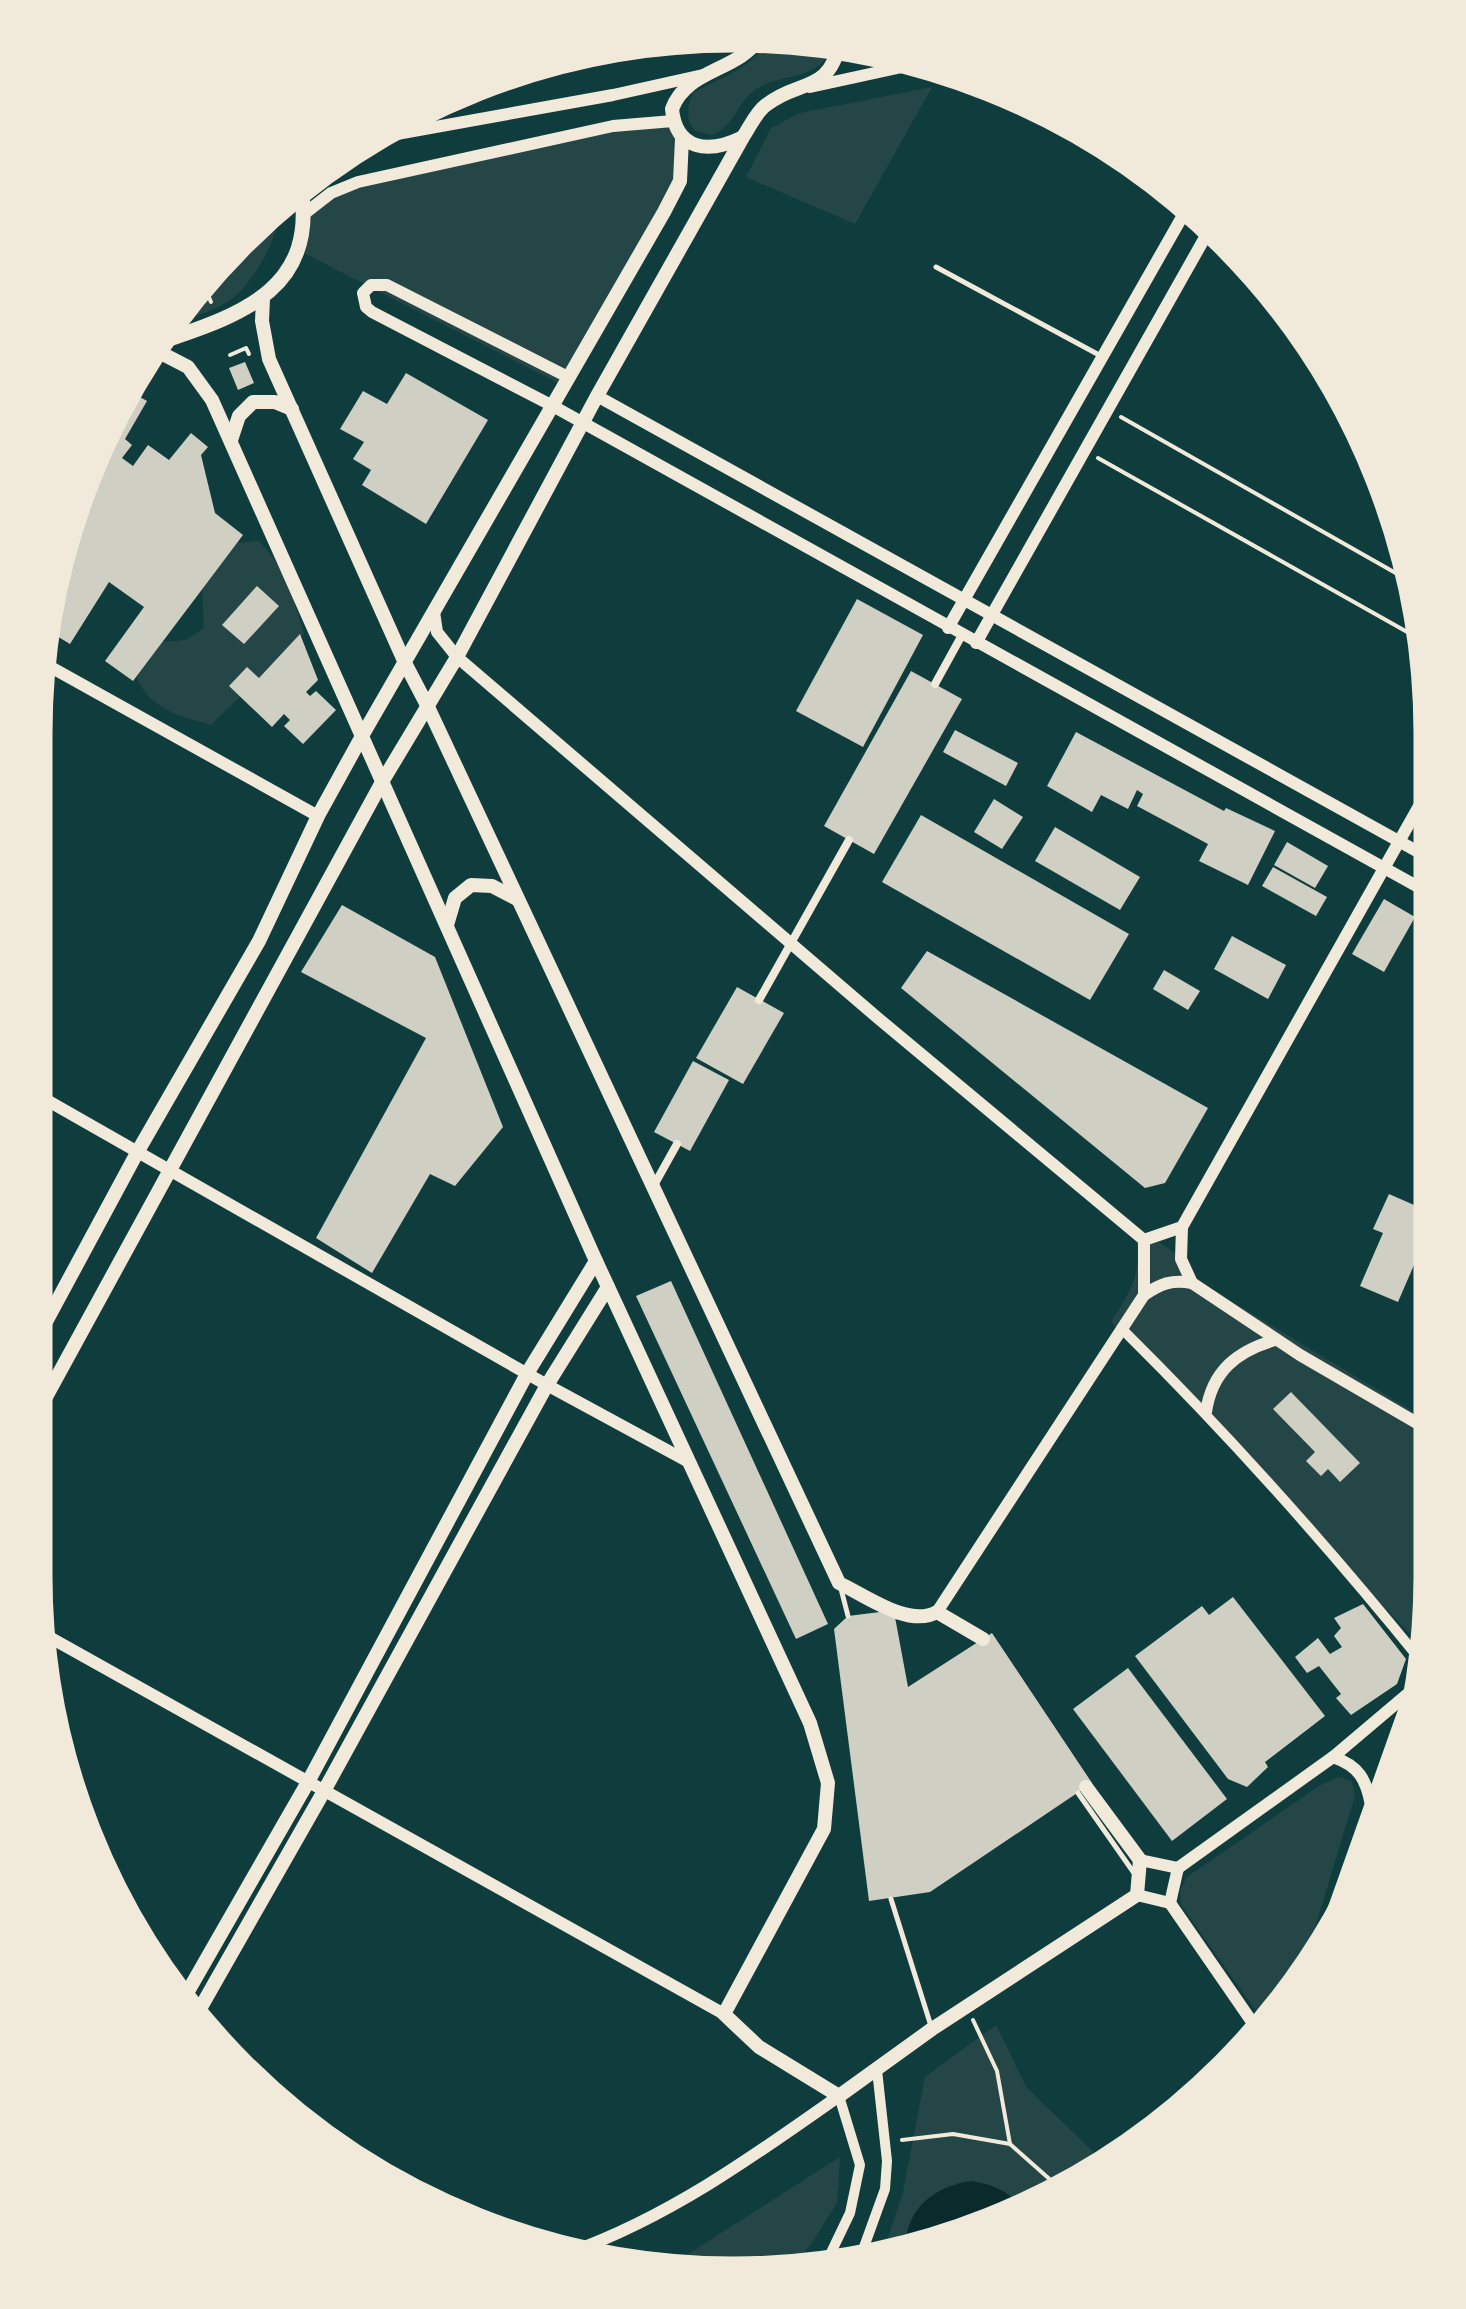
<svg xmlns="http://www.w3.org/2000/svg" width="1466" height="2309" font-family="'Open Sans',sans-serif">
<rect width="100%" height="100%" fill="#0f3d3e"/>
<!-- green -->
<g fill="#244646">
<path d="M771 37 824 38 829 40C830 85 773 70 750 94 734 110 736 122 713 135L695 131C685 117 687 108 693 93 726 74 749 72 771 37Z"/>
<polygon points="932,87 855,224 746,177 771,128 800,113"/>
<polygon points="672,121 681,139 675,187 560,384 292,247 303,216 335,186 618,122"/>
<path d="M278 204C284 233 251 288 226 303 211 312 191 317 174 323L206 272Z"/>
<path d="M259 541C285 568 294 599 304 634L211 725C178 716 144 707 135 671L161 642 186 640 204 628 202 583 233 543Z"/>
<path d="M1134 1225 1178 1255 1187 1272 1223 1296 1429 1421 1428 1598 1413 1637 1111 1322C1135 1285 1143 1270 1134 1225Z"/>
<polygon points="1419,1678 1424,1680 1380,1845 1327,1929"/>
<polygon points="1338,1777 1352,1781 1355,1795 1303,1968 1269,2024 1261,2018 1181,1905 1180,1891 1187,1877 1319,1786"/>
<polygon points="996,2025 1027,2088 1106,2164 1084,2182 914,2253 882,2256 903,2192 925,2077"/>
<polygon points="840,2157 837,2203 810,2246 791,2265 688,2275 663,2270"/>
</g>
<!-- water -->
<path fill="#0a2a2b" d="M972 2181C994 2185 1008 2191 1022 2208L906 2254C902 2211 933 2186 972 2181Z"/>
<!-- building -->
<g fill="#cfcfc3">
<polygon points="245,362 254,383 238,390 229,368"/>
<polygon points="406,373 488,420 426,524 362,485 371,470 353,459 364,442 340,429 363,391 387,404"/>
<polygon points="131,392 147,401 125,439 132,445 122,458 133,466 148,445 169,460 191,433 208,447 201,455 215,513 243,535 133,681 105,661 144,607 109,582 70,644 42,627 86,464"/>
<polygon points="257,586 279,606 244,644 222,625"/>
<polygon points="857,599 923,635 863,747 796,711"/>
<polygon points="300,634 318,680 306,692 310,696 316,691 336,710 303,744 284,726 290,720 284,714 272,727 229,686 247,667 259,678"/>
<polygon points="911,671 962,699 874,854 824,826"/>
<polygon points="955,730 1018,763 1006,786 943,752"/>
<polygon points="1076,732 1224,811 1226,808 1275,831 1248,885 1199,861 1208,844 1137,806 1143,794 1137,790 1128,809 1101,795 1092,812 1047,786"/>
<polygon points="994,799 1023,817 1002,849 974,832"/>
<polygon points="1431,809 1431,835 1420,828"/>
<polygon points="921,815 1129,934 1090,1000 882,882"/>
<polygon points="1055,827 1140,877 1120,910 1035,861"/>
<polygon points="1287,842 1328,866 1315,888 1274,865"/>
<polygon points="1273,867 1327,897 1316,916 1262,886"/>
<polygon points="1384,899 1415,917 1384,972 1352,954"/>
<polygon points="342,905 435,957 503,1127 455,1186 430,1174 372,1273 316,1238 426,1038 301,972"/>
<polygon points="1232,936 1286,965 1268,999 1214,969"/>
<polygon points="927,951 1208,1108 1165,1183 1145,1188 901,988"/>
<polygon points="1431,967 1431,990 1421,985"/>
<polygon points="1164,970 1200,991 1188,1010 1153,989"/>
<polygon points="737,987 784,1013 743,1084 696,1058"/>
<polygon points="693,1061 729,1080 690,1151 654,1132"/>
<polygon points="1389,1194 1430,1212 1429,1255 1420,1251 1398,1302 1360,1286 1383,1233 1373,1229"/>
<polygon points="671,1281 828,1624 796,1639 636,1296"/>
<polygon points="1291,1392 1360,1463 1340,1482 1328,1469 1321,1476 1306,1461 1315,1452 1273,1409"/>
<polygon points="1233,1597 1325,1716 1265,1762 1268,1767 1247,1787 1228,1779 1135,1656 1202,1606 1209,1615"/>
<polygon points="1363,1604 1406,1659 1397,1684 1351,1715 1336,1698 1341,1694 1319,1666 1307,1673 1295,1657 1318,1638 1330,1654 1342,1647 1334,1636 1341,1628 1334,1618"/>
<polygon points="880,1612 895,1617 908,1687 992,1633 1092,1783 930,1892 869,1901 834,1629 848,1616"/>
<polygon points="1128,1668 1227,1799 1172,1841 1073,1709"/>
</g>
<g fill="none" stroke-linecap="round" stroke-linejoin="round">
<!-- path -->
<g stroke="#f1e9da" stroke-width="4">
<polyline points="204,286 211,302"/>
<polyline points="195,290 204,286 248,232"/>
<polyline points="230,355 246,348 249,354"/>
<polyline points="1121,417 1415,584"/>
<polyline points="1098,458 1425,642"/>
<polyline points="973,2020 997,2071 1010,2144"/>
<polyline points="902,2140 953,2134 1010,2144 1063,2191"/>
</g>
<!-- service -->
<g stroke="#f1e9da" stroke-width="5">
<polyline points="936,267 1101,356"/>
<polyline points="840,1585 848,1616"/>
<polyline points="1078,1793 1134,1873"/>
<polyline points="891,1899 931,2026"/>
</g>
<!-- pedestrian -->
<g stroke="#f1e9da" stroke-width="8">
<polyline points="935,684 962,635"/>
<polyline points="759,1000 849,840"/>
<polyline points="653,1187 677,1144"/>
</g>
<!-- minor -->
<g stroke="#f1e9da" stroke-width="10">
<path d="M1123 1330C1229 1435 1328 1546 1422 1662"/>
<polyline points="860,2258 885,2189 887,2161 877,2070"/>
<polyline points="827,2261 850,2213 860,2165 839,2096"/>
</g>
<!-- tertiary -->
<g stroke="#f1e9da" stroke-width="12">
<polyline points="810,87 925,62"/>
<polyline points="369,139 613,95 703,75"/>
<polyline points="304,214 331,193 358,182 613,126 673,121"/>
<polyline points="568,377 387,285 371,285 363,293 366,307 372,312 551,405 1431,894"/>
<polyline points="597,396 1431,859"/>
<polyline points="434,612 437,632 457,657 879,1019 1144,1240"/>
<polyline points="948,628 1190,203"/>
<polyline points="976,643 1212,225"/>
<polyline points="38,660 318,816"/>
<polyline points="36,1094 547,1385 687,1461"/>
<polyline points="1182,1227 1181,1259 1192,1283 1300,1355 1429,1430"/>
<polyline points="1144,1240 1182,1227 1432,783"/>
<path d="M1144 1295C1160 1284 1172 1279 1192 1283"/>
<path d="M1206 1412C1212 1371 1237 1351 1275 1340"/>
<polyline points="937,1612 1144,1295 1144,1240"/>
<polyline points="42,1633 724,2014"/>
<path d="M1333 1757C1359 1766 1366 1779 1371 1805"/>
<polyline points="1140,1860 1178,1868"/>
<polyline points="1178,1868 1333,1757 1411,1691"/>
<polyline points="1137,1895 1170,1903"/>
<polyline points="1170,1903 1261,2035"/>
<polyline points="1170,1903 1178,1868"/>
<polyline points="1325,1933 1428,1643"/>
<path d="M571 2252C669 2217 754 2156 839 2096"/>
</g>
<!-- secondary -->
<g stroke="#f1e9da" stroke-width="14">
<path d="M741 138C708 154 676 150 672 109 687 68 739 72 761 36"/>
<path d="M263 299 262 321 269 359 405 663 428 707 839 1583C866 1596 909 1628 937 1612L983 1639"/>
<polyline points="157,351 188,367 212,400 596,1261 810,1723 828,1783 824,1829 724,2014 759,2047 839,2096 932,2029 1137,1895 1140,1860 1086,1787"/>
<polyline points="231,440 239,416 253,402 275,402 292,409"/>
<polyline points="447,925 455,898 471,885 492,886 517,899"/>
<polyline points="34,1344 138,1151 259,941 318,816 362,736 664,212 680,181 682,139"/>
<path d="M34 1419 382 782 457 657 597 396 743 137C750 127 756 112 766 105 799 79 829 94 840 42"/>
<polyline points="183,2000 308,1782 528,1372 596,1261"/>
<polyline points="197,2014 324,1791 547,1385 608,1287"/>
</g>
<!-- primary -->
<path stroke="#f1e9da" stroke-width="15" d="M163 341C244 314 320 287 300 183"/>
</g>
<!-- crop -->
<path d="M0 0H1466V2309H0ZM733 50H733A683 683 0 0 1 1416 733V1576A683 683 0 0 1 733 2259H733A683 683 0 0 1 50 1576V733A683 683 0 0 1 733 50Z" fill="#f1e9da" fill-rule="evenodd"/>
<path fill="none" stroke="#f1e9da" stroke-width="5" d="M733 50H733A683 683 0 0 1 1416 733V1576A683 683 0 0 1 733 2259H733A683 683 0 0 1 50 1576V733A683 683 0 0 1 733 50Z"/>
</svg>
